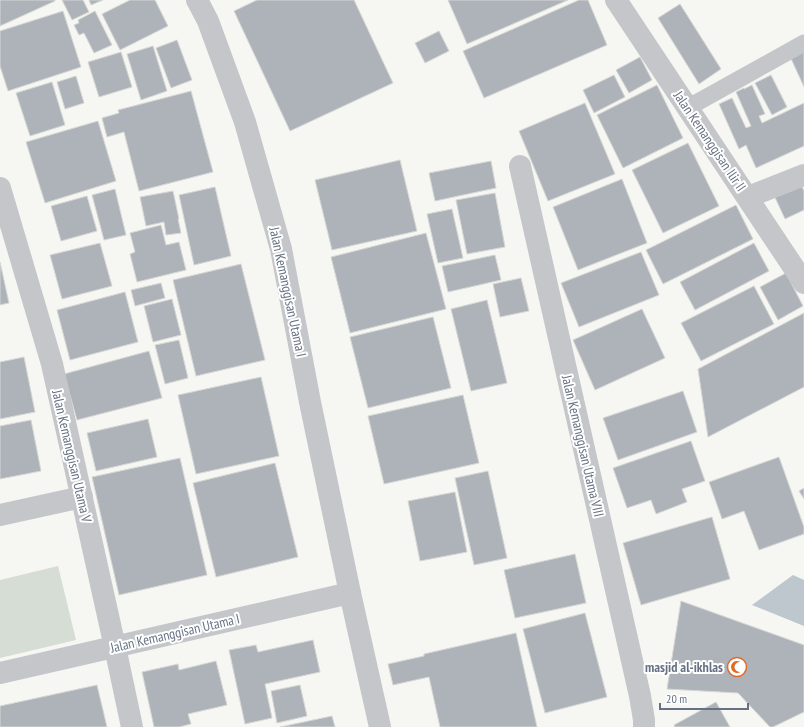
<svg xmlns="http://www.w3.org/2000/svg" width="804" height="727" font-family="'PT Sans Narrow',sans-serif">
<rect width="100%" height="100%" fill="#f6f6f3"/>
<!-- green -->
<polygon fill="#d6ddd4" points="58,566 76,640 0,658 0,580"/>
<!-- water -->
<polygon fill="#bfc7ce" points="793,575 804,580 804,626 752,605"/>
<!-- building -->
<g fill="#adb3b9" stroke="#d7d8d5">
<polygon points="0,0 55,0 55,1 0,26"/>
<polygon points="62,0 83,0 89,12 72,20"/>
<polygon points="89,0 103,0 91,5"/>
<polygon points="130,0 155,0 168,26 120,50 102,14"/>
<polygon points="257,0 354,0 393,83 290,131 234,11"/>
<polygon points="448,0 568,0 467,44"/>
<polygon points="579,0 588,0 607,45 484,98 463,51"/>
<polygon points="680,4 721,69 699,84 658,18"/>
<polygon points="63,11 81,67 8,91 0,66 0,31"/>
<polygon points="95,11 112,45 94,53 84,33 79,35 74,25 79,23 78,20"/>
<polygon points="439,31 449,51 425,63 415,43"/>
<polygon points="177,40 192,80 171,88 156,48"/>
<polygon points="804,45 804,87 788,52"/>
<polygon points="153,46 167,91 141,100 127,54"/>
<polygon points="121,52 132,87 99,97 88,62"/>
<polygon points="640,57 652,80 629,93 616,70"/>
<polygon points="614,75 625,97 594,113 583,90"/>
<polygon points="771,75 787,107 772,115 755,83"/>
<polygon points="76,76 84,103 65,109 57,82"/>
<polygon points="52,82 65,125 30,136 16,93"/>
<polygon points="657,85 683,138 623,168 597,115"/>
<polygon points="752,85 765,114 759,116 762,123 804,103 804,146 756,168 746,145 739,149 719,104 732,98 746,128 751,126 736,92 744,88 744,89"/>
<polygon points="191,91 213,172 139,191 124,132 107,137 102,118 119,113 118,110"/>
<polygon points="585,103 615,174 548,201 519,131"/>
<polygon points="98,121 116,181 45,203 26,142"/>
<polygon points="688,143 719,206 663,233 632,170"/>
<polygon points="400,160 417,231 332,250 315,180"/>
<polygon points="491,161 496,188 435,201 429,173"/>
<polygon points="622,179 647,243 578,270 553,207"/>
<polygon points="799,180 804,191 804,210 785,219 773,193"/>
<polygon points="215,187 231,256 194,265 179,195"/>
<polygon points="115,189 126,235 104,240 92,195"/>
<polygon points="173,191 179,219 178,219 181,233 166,235 164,222 146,226 140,197"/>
<polygon points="495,193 505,247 467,254 456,200"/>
<polygon points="87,196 97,231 61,241 51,206"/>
<polygon points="736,205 753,239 663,284 646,250"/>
<polygon points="452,209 463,258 438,263 427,214"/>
<polygon points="161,225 166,245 179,242 186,270 137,282 130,254 135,252 130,233"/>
<polygon points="426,233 446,309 350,333 331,257"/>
<polygon points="100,243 112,286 62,299 50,255"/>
<polygon points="754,243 769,271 695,310 680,282"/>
<polygon points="641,252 659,295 579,327 561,283"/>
<polygon points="495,255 501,280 448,292 442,266"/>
<polygon points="0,262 9,303 0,305"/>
<polygon points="241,264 265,360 196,376 173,280"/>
<polygon points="786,273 803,306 778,320 760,287"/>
<polygon points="521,278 529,311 500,317 493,284"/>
<polygon points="161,283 165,298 135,306 131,290"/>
<polygon points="754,286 774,324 701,361 681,323"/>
<polygon points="125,292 138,342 70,360 57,310"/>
<polygon points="172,299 181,335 153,342 144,306"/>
<polygon points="487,300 507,383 471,391 451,309"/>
<polygon points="642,309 665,358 595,390 573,340"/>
<polygon points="804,313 804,387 708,437 698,369"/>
<polygon points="433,317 451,388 368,408 350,337"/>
<polygon points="179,340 188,378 165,384 155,345"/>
<polygon points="149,351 162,398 77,420 64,374"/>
<polygon points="24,357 35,412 0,419 0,362"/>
<polygon points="261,377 279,456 196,474 178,395"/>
<polygon points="683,391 697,432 618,460 603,418"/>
<polygon points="463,395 479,463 384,484 368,416"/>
<polygon points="148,419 157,457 96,471 87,433"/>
<polygon points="31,420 41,471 0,479 0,426"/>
<polygon points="691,441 705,481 682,489 687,502 656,514 651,500 627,508 613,468"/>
<polygon points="779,457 804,527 804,534 759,550 744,511 722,519 709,482"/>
<polygon points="180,458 207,575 119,595 92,477"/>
<polygon points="275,463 298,557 216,577 193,483"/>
<polygon points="488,471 507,558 474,565 455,478"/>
<polygon points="804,488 804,499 799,491"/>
<polygon points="455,492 467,552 420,561 408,501"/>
<polygon points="712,517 730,579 641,605 623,543"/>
<polygon points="575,554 586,603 515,618 504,570"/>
<polygon points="681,601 804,645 804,712 773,727 770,727 738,693 667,689"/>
<polygon points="585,613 607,697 545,713 523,629"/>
<polygon points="516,633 537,727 440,727 429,677 393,685 388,664 424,656 424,654"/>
<polygon points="313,640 320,672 265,684 272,718 245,724 229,650 256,645 258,652"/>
<polygon points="216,661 227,705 188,714 191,724 179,727 154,727 142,672 178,664 179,670"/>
<polygon points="97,685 107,727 0,727 0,706"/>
<polygon points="300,685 307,716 277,723 271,691"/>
<polygon points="716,702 730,727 675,727 674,725"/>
<polygon points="332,716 335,727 280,727"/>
</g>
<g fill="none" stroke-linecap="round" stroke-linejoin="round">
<!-- service -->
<polyline stroke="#c4c6ca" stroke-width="17" points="686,106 698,102 804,43"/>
<!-- minor -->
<g stroke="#c4c6ca" stroke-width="22">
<polyline points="197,0 208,21 245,122 281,249 310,402 350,593 380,727"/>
<polyline points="616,0 804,283"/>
<polyline points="520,166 640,696 644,720 644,727"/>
<polyline points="0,188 52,364 115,647 132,727"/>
<polyline points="748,197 804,175"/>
<polyline points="0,515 82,497"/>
<polyline points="0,673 350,593"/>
</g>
</g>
<!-- icons -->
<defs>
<g id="mosque-ring" transform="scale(1)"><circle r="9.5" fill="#fff" stroke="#df6b2a" stroke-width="1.5"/><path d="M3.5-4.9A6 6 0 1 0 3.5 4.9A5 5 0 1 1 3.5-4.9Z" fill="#df6b2a"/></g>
</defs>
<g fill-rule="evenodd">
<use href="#mosque-ring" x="737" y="667"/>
</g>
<g text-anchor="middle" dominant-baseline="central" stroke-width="4" stroke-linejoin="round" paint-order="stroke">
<!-- street labels -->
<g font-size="14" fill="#667283" stroke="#fff">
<text transform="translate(710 141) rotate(56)">Jalan Kemanggisan Ilir II</text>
<text transform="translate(288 292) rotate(78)">Jalan Kemanggisan Utama I</text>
<text transform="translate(583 446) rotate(77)">Jalan Kemanggisan Utama VIII</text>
<text transform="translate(72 456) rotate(77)">Jalan Kemanggisan Utama V</text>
<text transform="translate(175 633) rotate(-13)">Jalan Kemanggisan Utama I</text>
</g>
<!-- poi labels -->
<g font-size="14" font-weight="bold" fill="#667283" stroke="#fff" text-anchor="end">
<text x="723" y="667">masjid al-ikhlas</text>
</g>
</g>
<!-- scale -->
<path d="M660 703v6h88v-6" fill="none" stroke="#667283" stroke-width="2"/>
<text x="666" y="703" font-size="12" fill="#667283" stroke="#ffffff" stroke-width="3" paint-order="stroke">20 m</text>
</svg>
